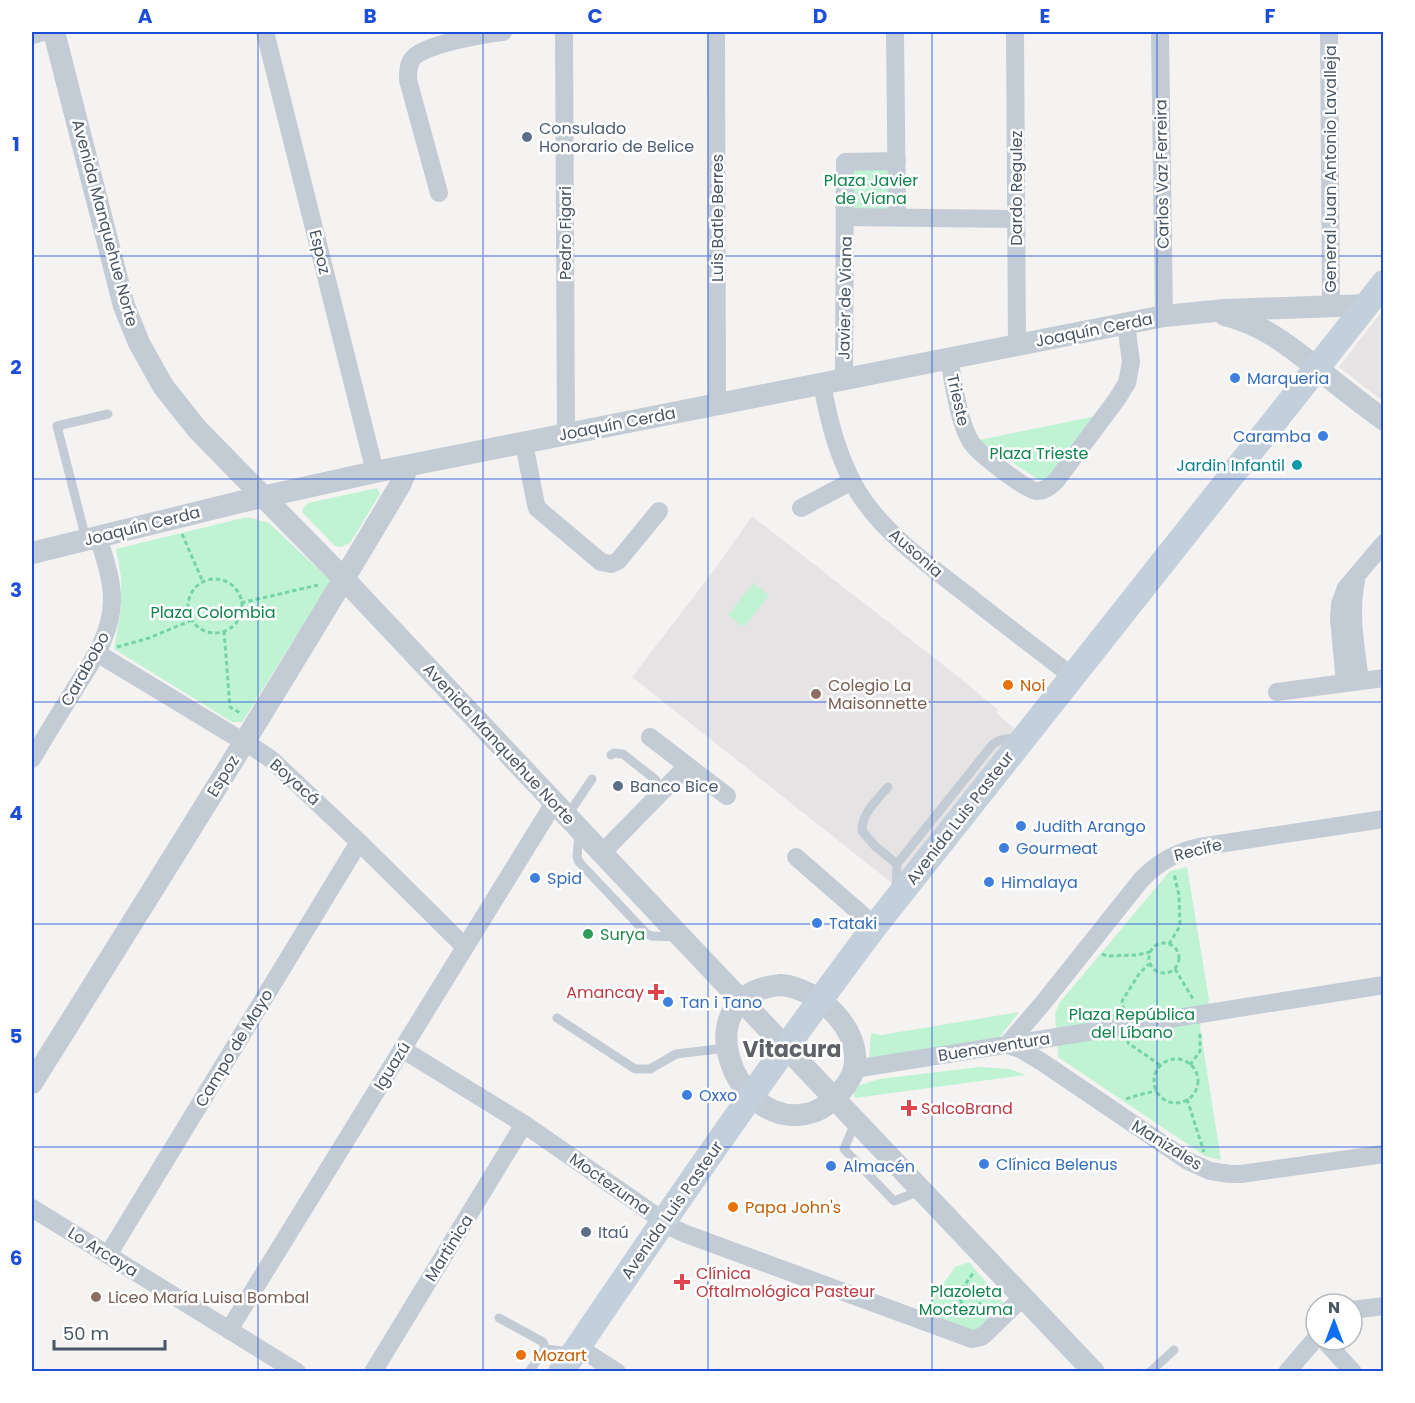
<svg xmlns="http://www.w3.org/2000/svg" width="1415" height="1403" font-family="Poppins,sans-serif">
<rect width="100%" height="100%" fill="#f5f2f2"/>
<!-- education -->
<g fill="#e6e3e4">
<polygon points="1383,310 1383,401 1339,367"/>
<polygon points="752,516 960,678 998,710 996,713 1015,729 893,884 632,677 715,569"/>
</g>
<!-- green -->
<g fill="#c0f3d4">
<rect x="848" y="166" width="46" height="47"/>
<polygon points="1101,415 1049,479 1039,480 979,440"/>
<polygon points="377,488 380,494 350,543 341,547 335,546 302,512 304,507 308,503"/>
<polygon points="247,517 269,523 331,581 242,722 232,722 114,649 121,609 121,577 116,549"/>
<polygon points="753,583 769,595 744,627 728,615"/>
<polygon points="1187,867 1209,1000 1200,1027 1221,1160 1205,1156 1058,1057 1055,1013 1060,1002 1170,871"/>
<polygon points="1019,1012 999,1038 869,1060 871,1033 881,1035"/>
<polygon points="979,1067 1010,1069 1026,1075 855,1098 853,1091 857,1086 879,1079"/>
<polygon points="969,1262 1005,1305 982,1329 974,1331 922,1313 955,1267"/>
</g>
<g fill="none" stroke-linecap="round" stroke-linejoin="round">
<!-- path -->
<g stroke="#75d4a7" stroke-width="3" stroke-dasharray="4.5 3" stroke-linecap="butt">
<polyline points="182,534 203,582"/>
<circle cx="215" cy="606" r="27"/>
<polyline points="241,603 318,585"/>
<polyline points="224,631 230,707 240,713"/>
<polyline points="117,647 149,638 192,620"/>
<circle cx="1164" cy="958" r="15"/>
<polyline points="1169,944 1180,926 1179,895 1174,874"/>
<polyline points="1102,954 1107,956 1137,955 1150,952"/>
<polyline points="1175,969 1193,999"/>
<polyline points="1124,1010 1122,1001 1139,974 1149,964"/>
<polyline points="1128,1040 1128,1043 1160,1065"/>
<circle cx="1176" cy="1081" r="22"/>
<polyline points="1190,1065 1200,1051 1200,1031"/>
<polyline points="1126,1099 1138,1095 1156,1091"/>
<polyline points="1187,1099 1204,1152"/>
<path d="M964 1287C988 1279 986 1312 968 1308 963 1307 961 1302 959 1297L961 1290 974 1272"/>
<polyline points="956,1317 962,1305"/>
</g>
<!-- service -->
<g stroke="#c3ccd4" stroke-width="9">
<polyline points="86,539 57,426 108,414"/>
<polyline points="611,755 614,753 623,754 656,780"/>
<path d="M888 787C877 800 861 814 862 831L875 846 897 864"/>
<polyline points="567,816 592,779"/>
<polyline points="579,832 577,857 579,862 647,934 652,936 676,937"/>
<path d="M896 889 897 864 993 744C1001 738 1008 739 1018 738"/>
<polyline points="557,1018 635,1069 650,1069 676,1054 726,1048"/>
<polyline points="855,1123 844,1149 894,1201 920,1191"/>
<polyline points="499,1318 543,1342 545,1349"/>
<polyline points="529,1372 545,1349 572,1352"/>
<polyline points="1150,1372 1174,1350"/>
</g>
<!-- minor -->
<g stroke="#c3ccd4" stroke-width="18">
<polyline points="265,32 375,472"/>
<polyline points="564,32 566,434"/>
<polyline points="716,32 717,405"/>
<polyline points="895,32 897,217"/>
<polyline points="1015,32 1017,345"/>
<polyline points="1160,32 1164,316"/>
<polyline points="1329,32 1331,307"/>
<polyline points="32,35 43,32"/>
<path d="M439 193 408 80C408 72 408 64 413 58 426 44 483 34 503 32"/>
<polyline points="845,217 1016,219"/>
<path d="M949 359C953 380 957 412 966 432 968 437 971 443 975 447 984 457 1025 489 1036 491 1044 492 1050 486 1056 481L1117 399 1127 383 1131 362 1126 324"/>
<polyline points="844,380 845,162 897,161"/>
<path d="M822 384C829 422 838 458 858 492 884 534 931 567 971 598 1004 624 1038 650 1072 676"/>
<polyline points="524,443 535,500 537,508 601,562 611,564 618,561 659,511"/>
<polyline points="801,508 852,481"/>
<path d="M1356 581C1349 614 1356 648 1360 681"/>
<polyline points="97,653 259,751 272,760 359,842 465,947"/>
<polyline points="1345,683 1339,619 1340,604 1346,588 1384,543"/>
<polyline points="1277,692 1384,678"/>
<polyline points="650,737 727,796"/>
<path d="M32 759C45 737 59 714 73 692 91 663 112 635 112 599 112 578 104 557 98 536"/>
<path d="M1384 819 1199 847C1176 852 1158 862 1141 880L1043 1003 1007 1045 1020 1049 1042 1062 1188 1161 1210 1171 1230 1174H1241L1384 1154"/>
<polyline points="602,853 687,766"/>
<polyline points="796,857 875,926"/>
<polyline points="402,1049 524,1124 675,1229 686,1234 972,1339 981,1337 985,1334 1023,1297"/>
<polyline points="854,1069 1384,985"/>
<polyline points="32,1208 297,1372"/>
<polyline points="108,1255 359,842"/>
<polyline points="1352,1310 1384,1306"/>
<polyline points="229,1330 554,803"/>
<polyline points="1324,1340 1353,1372"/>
<polyline points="578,1347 617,1372"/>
<polyline points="373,1372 524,1124"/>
<polyline points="1287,1372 1316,1338"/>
</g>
<!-- tertiary -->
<g stroke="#c3ccd4" stroke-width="22">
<polyline points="54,32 124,306 139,343 163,386 197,429 344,579 681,937 1094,1372"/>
<path d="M1225 315C1261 324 1289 345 1317 368 1339 386 1361 403 1384 420"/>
<polyline points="32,553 240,502 375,472 1164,316 1225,310 1366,305"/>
<path d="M781 985C817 988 863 1029 854 1069 851 1080 844 1088 837 1096 828 1105 819 1112 806 1114 733 1129 683 993 781 985Z"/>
<path d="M32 1083C156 885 280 687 400 485L408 466"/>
</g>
<!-- secondary -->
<path stroke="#c4cfdc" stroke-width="26" d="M561 1372C663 1221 766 1071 875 926L1384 283"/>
</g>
<!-- grid -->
<path fill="none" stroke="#1d4ed8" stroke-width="1.5" stroke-opacity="0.55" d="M258 32V1372M483 32V1372M708 32V1372M932 32V1372M1157 32V1372M32 256H1384M32 479H1384M32 702H1384M32 924H1384M32 1147H1384"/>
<!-- markers -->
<g fill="#5c6f8a" stroke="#fff" stroke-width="2">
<circle cx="527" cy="137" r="6"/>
<circle cx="618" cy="786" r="6"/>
<circle cx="586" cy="1232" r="6"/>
</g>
<g fill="#3f7fe0" stroke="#fff" stroke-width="2">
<circle cx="1235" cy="378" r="6"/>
<circle cx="1323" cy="436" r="6"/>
<circle cx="1021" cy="826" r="6"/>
<circle cx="1004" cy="848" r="6"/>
<circle cx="535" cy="878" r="6"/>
<circle cx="989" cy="882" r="6"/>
<circle cx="817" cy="923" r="6"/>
<circle cx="668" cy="1002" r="6"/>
<circle cx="687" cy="1095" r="6"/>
<circle cx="984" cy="1164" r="6"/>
<circle cx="831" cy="1166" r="6"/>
</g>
<circle fill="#0f9aa8" stroke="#fff" stroke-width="2" cx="1297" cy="465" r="6"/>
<g fill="#e8710a" stroke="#fff" stroke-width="2">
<circle cx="1008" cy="685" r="6"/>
<circle cx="733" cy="1207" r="6"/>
<circle cx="521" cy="1355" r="6"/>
</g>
<g fill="#8d6e63" stroke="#fff" stroke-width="2">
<circle cx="816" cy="694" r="6"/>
<circle cx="96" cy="1297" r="6"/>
</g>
<circle fill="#2e9e5b" stroke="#fff" stroke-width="2" cx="588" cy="934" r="6"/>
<g fill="#e0444e" stroke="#fff" stroke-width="2">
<path d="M653 983h6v6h6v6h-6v6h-6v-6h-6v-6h6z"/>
<path d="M906 1099h6v6h6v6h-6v6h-6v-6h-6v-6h6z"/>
<path d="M679 1273h6v6h6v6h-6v6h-6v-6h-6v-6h6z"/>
</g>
<g text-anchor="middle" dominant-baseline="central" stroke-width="5" stroke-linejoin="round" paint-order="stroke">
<!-- service labels -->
<g font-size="16" fill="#4e5e75" stroke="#fff" text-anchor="start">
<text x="539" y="128">Consulado<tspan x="539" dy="18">Honorario de Belice</tspan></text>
<text x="630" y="786">Banco Bice</text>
<text x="598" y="1232">Itaú</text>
</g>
<!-- street labels -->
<g font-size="16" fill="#485562" stroke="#fff">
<text transform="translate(1330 169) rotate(-90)">General Juan Antonio Lavalleja</text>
<text transform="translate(1162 174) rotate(-91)">Carlos Vaz Ferreira</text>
<text transform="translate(1016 188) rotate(-90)">Dardo Regulez</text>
<text transform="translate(717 218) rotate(-90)">Luis Batle Berres</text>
<text transform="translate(105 223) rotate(75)">Avenida Manquehue Norte</text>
<text transform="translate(565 233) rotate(-90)">Pedro Figari</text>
<text transform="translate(320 252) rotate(76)">Espoz</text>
<text transform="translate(845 298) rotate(-89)">Javier de Viana</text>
<text transform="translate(1094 330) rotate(-11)">Joaquín Cerda</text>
<text transform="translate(958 400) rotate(77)">Trieste</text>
<text transform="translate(617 424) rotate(-11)">Joaquín Cerda</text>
<text transform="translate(142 526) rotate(-14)">Joaquín Cerda</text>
<text transform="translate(916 553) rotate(41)">Ausonia</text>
<text transform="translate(85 669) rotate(-61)">Carabobo</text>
<text transform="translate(499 744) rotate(47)">Avenida Manquehue Norte</text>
<text transform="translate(223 776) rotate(-58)">Espoz</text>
<text transform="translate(295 782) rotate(42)">Boyacá</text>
<text transform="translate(960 818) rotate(-52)">Avenida Luis Pasteur</text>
<text transform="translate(1198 850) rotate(-14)">Recife</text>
<text transform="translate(994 1047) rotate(-9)">Buenaventura</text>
<text transform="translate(234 1048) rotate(-59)">Campo de Mayo</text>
<text transform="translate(392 1066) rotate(-58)">Iguazú</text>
<text transform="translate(1167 1145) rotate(32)">Manizales</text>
<text transform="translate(610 1184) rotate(35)">Moctezuma</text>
<text transform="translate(672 1210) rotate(-55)">Avenida Luis Pasteur</text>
<text transform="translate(449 1248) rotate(-58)">Martinica</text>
<text transform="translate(103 1252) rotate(32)">Lo Arcaya</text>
</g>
<!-- park labels -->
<g font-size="16" fill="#11854d" stroke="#fff">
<text x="871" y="180">Plaza Javier<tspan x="871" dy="18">de Viana</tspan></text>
<text x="1039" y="453">Plaza Trieste</text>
<text x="213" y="612">Plaza Colombia</text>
<text x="1132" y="1014">Plaza República<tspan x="1132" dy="18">del Líbano</tspan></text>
<text x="966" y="1291">Plazoleta<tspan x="966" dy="18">Moctezuma</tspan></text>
</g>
<!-- shop labels -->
<g font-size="16" fill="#366cbe" stroke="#fff" text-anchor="start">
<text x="1247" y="378">Marqueria</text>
<text x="1311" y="436" text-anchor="end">Caramba</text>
<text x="1033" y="826">Judith Arango</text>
<text x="1016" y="848">Gourmeat</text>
<text x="547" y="878">Spid</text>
<text x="1001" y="882">Himalaya</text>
<text x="829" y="923">Tataki</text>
<text x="680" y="1002">Tan i Tano</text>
<text x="699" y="1095">Oxxo</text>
<text x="996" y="1164">Clínica Belenus</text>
<text x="843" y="1166">Almacén</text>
</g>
<!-- culture labels -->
<g font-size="16" fill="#0d838f" stroke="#fff" text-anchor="end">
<text x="1285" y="465">Jardin Infantil</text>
</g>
<!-- education labels -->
<g font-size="16" fill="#785e54" stroke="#fff" text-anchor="start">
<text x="828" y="685">Colegio La<tspan x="828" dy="18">Maisonnette</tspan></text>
<text x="108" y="1297">Liceo María Luisa Bombal</text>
</g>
<!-- food labels -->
<g font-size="16" fill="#c56008" stroke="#fff" text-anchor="start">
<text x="1020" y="685">Noi</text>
<text x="745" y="1207">Papa John's</text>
<text x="533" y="1355">Mozart</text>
</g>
<!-- leisure labels -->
<g font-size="16" fill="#27864d" stroke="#fff" text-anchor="start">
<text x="600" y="934">Surya</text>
</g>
<!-- health labels -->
<g font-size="16" fill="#be3a42" stroke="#fff" text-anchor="start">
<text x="644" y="992" text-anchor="end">Amancay</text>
<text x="921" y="1108">SalcoBrand</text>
<text x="696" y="1273">Clínica<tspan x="696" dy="18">Oftalmológica Pasteur</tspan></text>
</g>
<!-- district labels -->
<g font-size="22" font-weight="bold" fill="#5e6268" stroke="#fff">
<text x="792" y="1049">Vitacura</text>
</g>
</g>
<!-- border -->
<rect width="1415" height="1403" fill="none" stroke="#ffffff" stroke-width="66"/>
<!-- north arrow -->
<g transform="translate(1334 1322)"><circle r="28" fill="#ffffff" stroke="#b6bbc0" stroke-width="1.5"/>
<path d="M0-4.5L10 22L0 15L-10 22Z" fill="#0e6ff3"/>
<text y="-9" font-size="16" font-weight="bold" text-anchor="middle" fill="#485562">N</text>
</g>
<!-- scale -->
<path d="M54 1340v9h111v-9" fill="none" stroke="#485562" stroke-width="3"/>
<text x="63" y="1340" font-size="18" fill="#485562" stroke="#ffffff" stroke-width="4.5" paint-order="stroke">50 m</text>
<rect x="33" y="33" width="1349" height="1337" fill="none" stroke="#1d4ed8" stroke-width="2"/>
<g font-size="20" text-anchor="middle" font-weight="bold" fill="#1d4ed8">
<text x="145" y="23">A</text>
<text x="370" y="23">B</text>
<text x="595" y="23">C</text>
<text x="820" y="23">D</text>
<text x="1045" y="23">E</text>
<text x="1270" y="23">F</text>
<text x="16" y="151">1</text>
<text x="16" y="374">2</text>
<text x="16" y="597">3</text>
<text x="16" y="820">4</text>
<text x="16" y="1043">5</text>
<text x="16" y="1265">6</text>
</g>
</svg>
